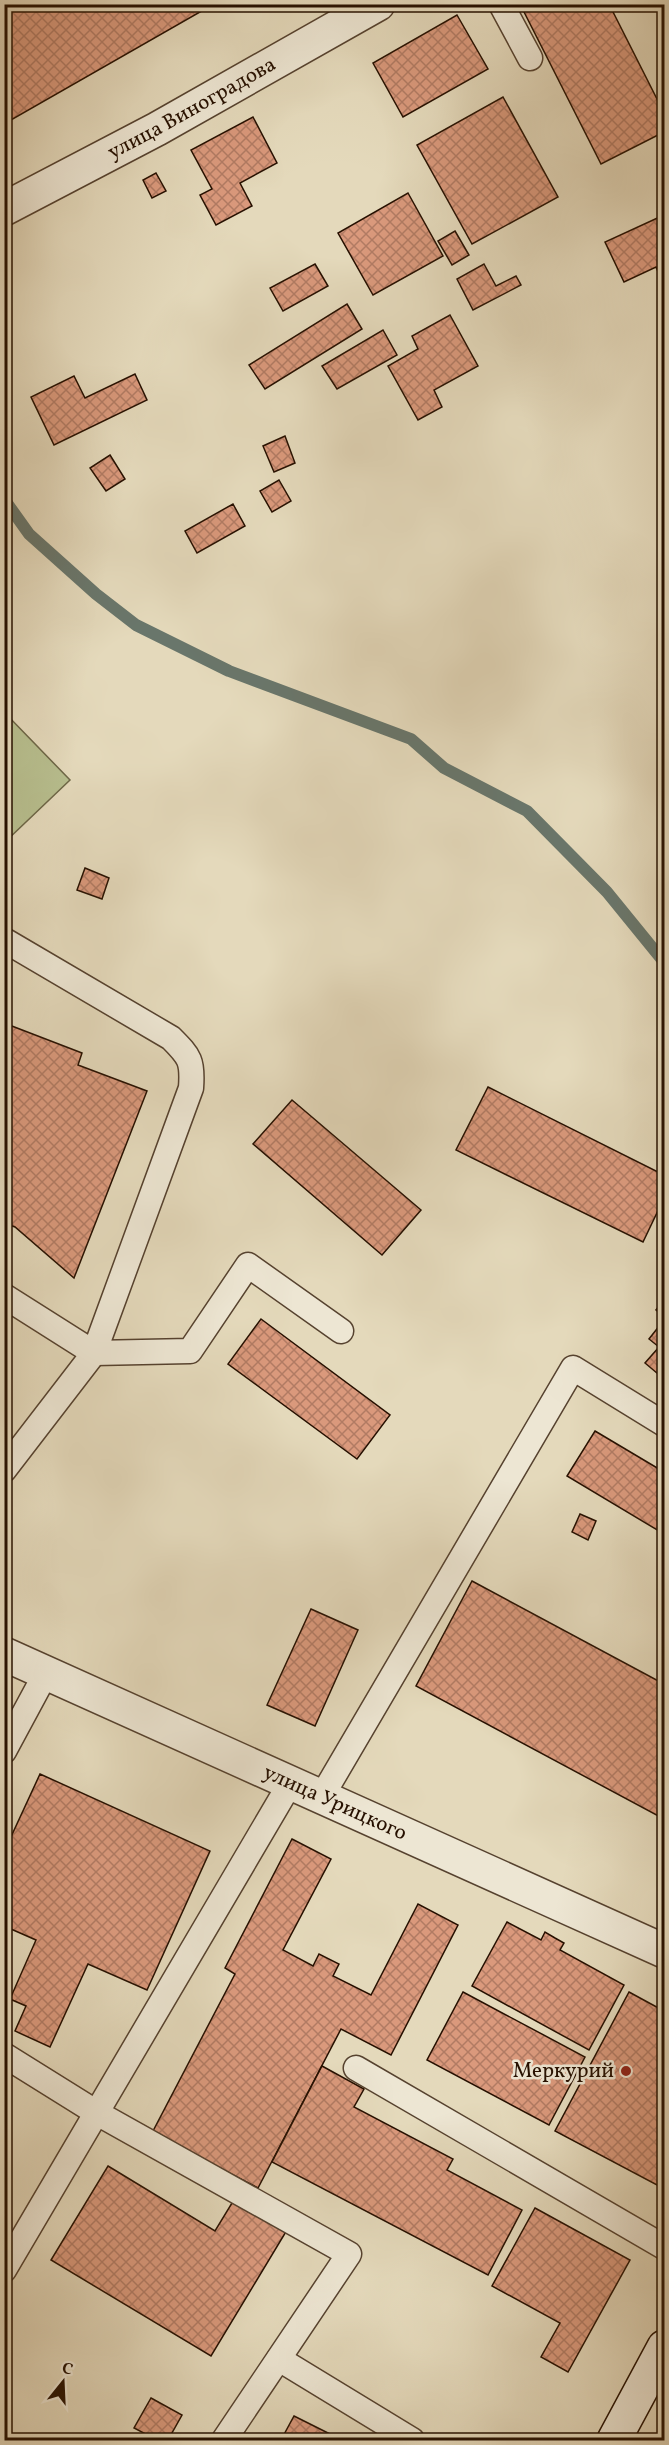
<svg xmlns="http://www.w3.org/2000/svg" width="669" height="2445" font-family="Vollkorn,serif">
<defs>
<pattern id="building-cross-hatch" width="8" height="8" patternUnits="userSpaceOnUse" patternTransform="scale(1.5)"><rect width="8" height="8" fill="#da997c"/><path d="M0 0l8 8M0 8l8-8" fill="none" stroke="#b17b63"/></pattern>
</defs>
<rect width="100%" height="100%" fill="#e4d9bb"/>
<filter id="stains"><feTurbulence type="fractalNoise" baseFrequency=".00333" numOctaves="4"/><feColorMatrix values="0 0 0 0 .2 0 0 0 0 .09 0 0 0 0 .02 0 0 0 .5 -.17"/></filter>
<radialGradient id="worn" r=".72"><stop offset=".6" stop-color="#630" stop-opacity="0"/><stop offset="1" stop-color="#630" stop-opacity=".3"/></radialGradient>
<!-- green -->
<polygon fill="#b7be8e" stroke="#6e6747" stroke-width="1.5" points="5,713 70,780 5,842"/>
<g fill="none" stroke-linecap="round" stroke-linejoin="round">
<!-- stream -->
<polyline stroke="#69766b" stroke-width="12" points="4,499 29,534 96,594 136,625 229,671 411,739 444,768 527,811 607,892 664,962"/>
</g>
<!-- building -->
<g fill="url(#building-cross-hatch)" stroke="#261000" stroke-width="1.5">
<polygon points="4,4 214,4 4,124"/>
<polygon points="520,4 609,4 664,113 664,132 601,164"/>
<polygon points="457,15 488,69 403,117 373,63"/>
<polygon points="503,97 558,197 472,244 417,145"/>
<polygon points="253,117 277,163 240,183 252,206 216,225 200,195 212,189 191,150"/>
<polygon points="664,171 664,189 658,174"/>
<polygon points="156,173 166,191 152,198 143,180"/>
<polygon points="408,193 443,256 373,295 338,233"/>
<polygon points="664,215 664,286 656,267 624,282 605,242"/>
<polygon points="455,231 469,255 452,265 438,241"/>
<polygon points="315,264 328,286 283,311 270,288"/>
<polygon points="484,264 496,286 516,276 521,285 473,310 457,279"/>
<polygon points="347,304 362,329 265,389 249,365"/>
<polygon points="450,315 478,366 434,390 442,407 418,420 388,366 418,349 412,336"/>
<polygon points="383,330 397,355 337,389 322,366"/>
<polygon points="135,374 147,400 54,445 31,397 74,376 85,398"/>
<polygon points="285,436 295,463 274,472 263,446"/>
<polygon points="110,455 125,479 106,491 90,468"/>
<polygon points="279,480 291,501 272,512 260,491"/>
<polygon points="233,504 245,526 197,553 185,531"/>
<polygon points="85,868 109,878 102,899 77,890"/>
<polygon points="4,1023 82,1053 78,1065 147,1091 74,1278 15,1227 4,1223"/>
<polygon points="488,1087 664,1175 664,1198 643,1242 456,1150"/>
<polygon points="292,1100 421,1210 382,1255 253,1144"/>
<polygon points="664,1300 664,1317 656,1310"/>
<polygon points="261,1319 390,1415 357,1459 228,1364"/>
<polygon points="664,1320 664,1379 645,1363 659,1347 649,1339"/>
<polygon points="595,1431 664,1472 664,1534 567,1476"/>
<polygon points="580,1514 596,1521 588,1540 572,1532"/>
<polygon points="472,1581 664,1684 664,1819 416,1686"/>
<polygon points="311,1609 358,1630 315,1726 267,1705"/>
<polygon points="40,1774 210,1851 147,1990 88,1964 50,2047 15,2031 26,2006 10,1999 36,1940 4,1926 4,1852"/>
<polygon points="292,1839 331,1859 283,1950 313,1966 319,1954 339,1964 333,1976 371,1995 418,1904 458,1925 391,2055 341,2029 258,2188 152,2133 235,1974 225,1968"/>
<polygon points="507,1922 541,1940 545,1932 555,1938 564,1943 560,1950 624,1985 589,2050 472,1986"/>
<polygon points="463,1992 585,2057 549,2125 427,2060"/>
<polygon points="629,1992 664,2011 664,2171 657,2185 555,2131"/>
<polygon points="322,2066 364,2089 354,2107 453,2159 447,2170 522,2210 488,2275 272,2162"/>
<polygon points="108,2166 215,2231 235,2198 287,2230 211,2356 51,2260"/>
<polygon points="535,2208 630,2260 568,2372 541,2357 560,2323 492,2286"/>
<polygon points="151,2398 182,2415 168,2440 157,2440 134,2428"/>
<polygon points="294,2416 342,2440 281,2440"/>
</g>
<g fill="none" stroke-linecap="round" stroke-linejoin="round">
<!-- service casing -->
<g stroke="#56422f" stroke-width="27">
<g id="service">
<polyline points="501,4 530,58"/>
<path d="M4 940 171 1038C190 1057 193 1061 191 1088L94 1353 190 1351 248 1265 341 1331"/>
<polyline points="4,1296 94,1353 4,1470"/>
<polyline points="4,1751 46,1673"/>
<polyline points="322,1796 573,1368 664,1424"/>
<polyline points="4,2055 97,2113 349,2254 224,2440"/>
<polyline points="356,2068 664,2247"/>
<polyline points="4,2270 291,1782"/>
<polyline points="279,2359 412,2440"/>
</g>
</g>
<!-- minor casing -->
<g stroke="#56422f" stroke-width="36">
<g id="minor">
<path id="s1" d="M4 209 157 129 378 4"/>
<path id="s2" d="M4 1654 664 1951"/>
</g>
</g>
<!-- secondary casing -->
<g stroke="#261000" stroke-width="36">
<polyline id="secondary" points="614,2440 664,2347"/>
</g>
<!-- service -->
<use href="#service" stroke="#ede6d3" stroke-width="24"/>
<!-- minor -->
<use href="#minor" stroke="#ede6d3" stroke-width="33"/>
<!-- secondary -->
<use href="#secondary" stroke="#ede6d3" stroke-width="33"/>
</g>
<!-- markers -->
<circle fill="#8f2418" stroke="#ede6d3" stroke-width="2" cx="626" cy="2071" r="6"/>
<g text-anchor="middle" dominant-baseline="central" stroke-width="5" stroke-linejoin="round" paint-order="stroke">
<!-- street labels -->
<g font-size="21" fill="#261000" stroke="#ede6d3">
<text stroke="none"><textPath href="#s1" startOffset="213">улица Виноградова</textPath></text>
<text stroke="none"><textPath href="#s2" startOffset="363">улица Урицкого</textPath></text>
</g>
<!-- poi labels -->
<g font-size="21" fill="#261000" stroke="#ede6d3" text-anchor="end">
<text x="614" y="2071">Меркурий</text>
</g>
</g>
<!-- margin -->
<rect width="669" height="2445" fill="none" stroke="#e4d9bb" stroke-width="24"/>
<rect x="6" y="6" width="657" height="2433" fill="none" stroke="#261000" stroke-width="3"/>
<rect x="12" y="12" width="645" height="2421" fill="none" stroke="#261000" stroke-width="1.5"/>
<!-- north arrow -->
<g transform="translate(63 2382) rotate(18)" stroke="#ede6d3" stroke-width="4.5" paint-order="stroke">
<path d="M0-4.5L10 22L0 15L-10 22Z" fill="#261000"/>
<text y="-9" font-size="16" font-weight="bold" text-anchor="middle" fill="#261000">С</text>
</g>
<rect width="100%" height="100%" filter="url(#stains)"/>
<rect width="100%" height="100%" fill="url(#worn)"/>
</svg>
